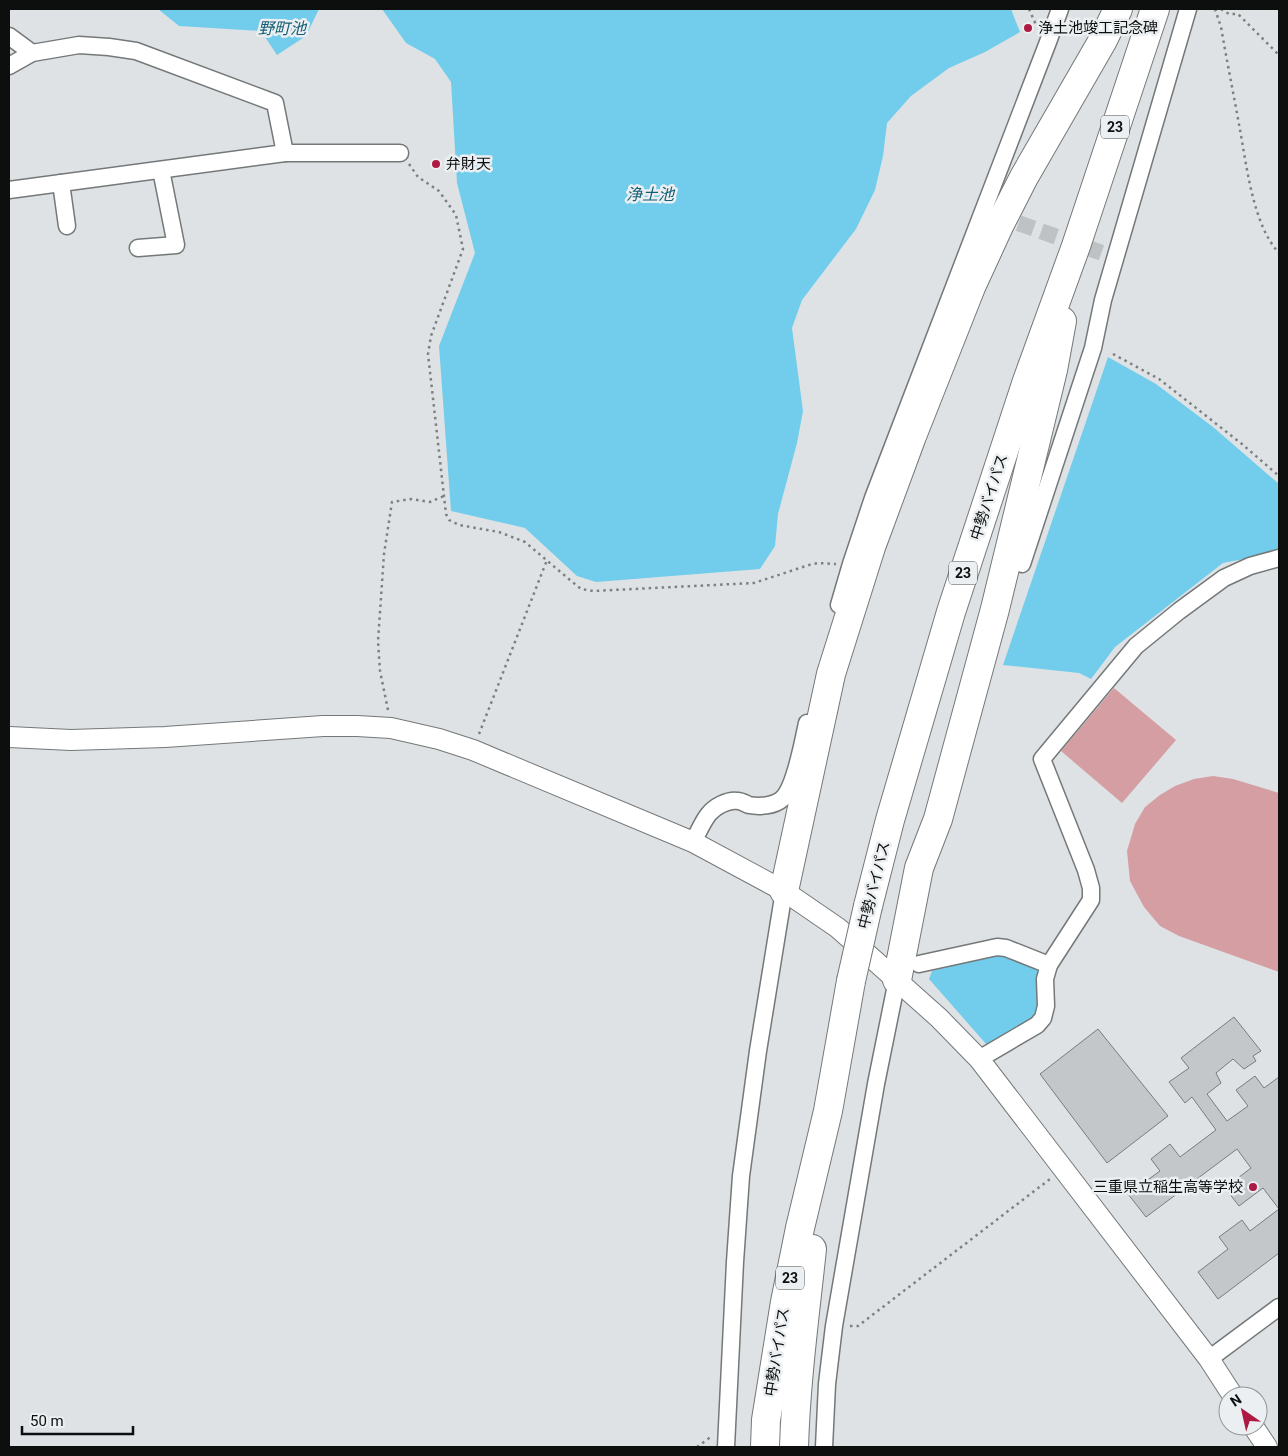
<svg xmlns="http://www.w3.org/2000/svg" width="1288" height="1456" font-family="Roboto,'Noto Sans JP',sans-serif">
<rect width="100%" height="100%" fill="#dee2e4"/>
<!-- green -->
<g fill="#d59ea3">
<polygon points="1114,688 1176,740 1122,803 1061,751"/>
<polygon points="1213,776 1233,779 1279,793 1279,972 1179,936 1160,926 1144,907 1130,881 1127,851 1135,824 1145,807 1160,795 1175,786 1194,779"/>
</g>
<!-- water -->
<g fill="#71cdeb">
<polygon points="158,9 319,9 306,36 277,55 261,31 179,26"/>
<polygon points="382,9 1011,9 1020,32 985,52 949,68 911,96 887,123 883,156 875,190 856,229 802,300 792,328 803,411 797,443 778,514 775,546 760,569 596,582 577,576 525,528 451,511 439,346 475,253 457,183 451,82 435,59 406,43"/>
<polygon points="1108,357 1156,384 1213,427 1279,484 1279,552 1223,563 1115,647 1091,679 1079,673 1003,665"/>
<path d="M1004 955 1037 969C1038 984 1042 1006 1031 1019 1026 1025 996 1040 987 1045L929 979 932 971 987 957Z"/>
</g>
<!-- building -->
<g fill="#c3c7c9" stroke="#787c7d">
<polygon points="1234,1017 1261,1051 1253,1056 1256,1061 1244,1069 1233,1059 1216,1073 1221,1083 1207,1094 1227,1121 1248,1106 1236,1090 1255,1076 1264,1088 1279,1077 1279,1253 1218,1299 1198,1272 1228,1249 1219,1237 1242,1220 1250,1231 1279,1209 1263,1188 1239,1206 1225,1188 1251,1168 1237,1149 1146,1217 1128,1194 1160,1171 1151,1159 1170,1144 1180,1157 1216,1130 1192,1097 1185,1103 1169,1082 1189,1068 1181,1058"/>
<polygon points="1098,1029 1168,1116 1107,1163 1040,1074"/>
</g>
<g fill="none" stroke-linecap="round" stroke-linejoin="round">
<!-- minor-tunnel -->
<polyline stroke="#bfc2c4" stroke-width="16" stroke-dasharray="16 8" stroke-linecap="butt" points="996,215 1102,253"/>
<!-- minor casing -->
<g stroke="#747879" stroke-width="19">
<g id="minor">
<polyline points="9,36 32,53"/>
<polyline points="9,66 32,53 79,45 109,47 136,51 275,103 285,153 9,190"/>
<polyline points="285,153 400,153"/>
<polyline points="61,183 67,226"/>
<polyline points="138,248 176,245 161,170"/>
<polyline points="1022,564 1093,348 1103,300 1188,9"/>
<polyline points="839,605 851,564 873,498 1048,42 1060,9"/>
<path d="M693 842C698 833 702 823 708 815 714 807 728 799 738 801 742 801 746 804 749 805 759 807 774 806 782 799 795 788 803 741 807 723"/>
<polyline points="919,964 997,947 1006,948 1049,965"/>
<polyline points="979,1059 1037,1025 1043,1018 1046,1006 1045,979 1049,965 1091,900 1091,888 1086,870 1042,759 1136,646 1179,611 1224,578 1250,566 1279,558"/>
<polyline points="1209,1359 1279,1307"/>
<polyline points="726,1447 735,1262 741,1176 758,1051 784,891"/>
<polyline points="824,1447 827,1384 834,1326 876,1084 897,980"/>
</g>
</g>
<!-- tertiary casing -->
<g stroke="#747879" stroke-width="22">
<g id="tertiary">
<polyline points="9,737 71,740 165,737 323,726 357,726 391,728 439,739 473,750 693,842 784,891 838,928 939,1018 979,1059 1209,1359 1233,1396"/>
<polyline points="1253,1426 1267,1447"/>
</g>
</g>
<!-- trunk casing -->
<g stroke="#747879" stroke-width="30">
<g id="trunk">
<polyline points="784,891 831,674 871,547 912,436 971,287 999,226 1024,177 1103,40 1118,9"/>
<polyline points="868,906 890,820 951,612 1027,381 1076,246 1155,9"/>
<polyline points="897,980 919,868 938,819 995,609 1053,370 1062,321"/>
<polyline points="765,1447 766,1420 785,1302 800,1228 828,1111 851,981"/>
<path d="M794 1447C796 1381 805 1315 812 1249"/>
</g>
</g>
<!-- path -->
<g stroke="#7d8081" stroke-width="2.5" stroke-dasharray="2.5 4" stroke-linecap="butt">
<polyline points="1029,9 1037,27"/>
<path d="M1215 9 1221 27C1227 62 1234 96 1240 130 1247 167 1253 225 1279 253"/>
<polyline points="1221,9 1229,14 1238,14 1279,55"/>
<polyline points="409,164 418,177 439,191 456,215 463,249 431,336 428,354 446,514 449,520 459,525 499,532 525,542 570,580 581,589 593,591 754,583 809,565 818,563 836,564"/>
<polyline points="1113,354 1159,379 1242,444 1279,476"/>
<polyline points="388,710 380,671 378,641 384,554 392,502 411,499 430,502 444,496"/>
<polyline points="479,734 547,560"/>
<polyline points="850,1326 858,1326 1050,1179"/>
<polyline points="697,1447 712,1436"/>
</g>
<!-- minor -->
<use href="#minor" stroke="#fff" stroke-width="16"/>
<!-- tertiary -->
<use href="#tertiary" stroke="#fff" stroke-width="20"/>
<!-- trunk -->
<use href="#trunk" stroke="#fff" stroke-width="28"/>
<!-- trunk-bridge casing -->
<g stroke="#747879" stroke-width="30" stroke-linecap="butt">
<polyline id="trunk-bridge" points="851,981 868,906"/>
</g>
<!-- trunk-bridge -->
<use href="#trunk-bridge" stroke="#fff" stroke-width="28"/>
</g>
<!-- markers -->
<g fill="#ad1942" stroke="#ebeff1" stroke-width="2">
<circle cx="1028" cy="28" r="5"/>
<circle cx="436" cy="164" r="5"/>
<circle cx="1253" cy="1187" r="5"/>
</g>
<g text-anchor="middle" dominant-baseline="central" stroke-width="5" stroke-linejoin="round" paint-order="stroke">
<!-- shield labels -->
<g fill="#ebeff1" stroke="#505253" stroke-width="1">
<rect x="1101" y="115.5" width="28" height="23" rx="4"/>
<rect x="949" y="561.5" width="28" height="23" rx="4"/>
<rect x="776" y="1266.5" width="28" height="23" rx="4"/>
</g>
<g font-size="14" font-weight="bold" fill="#0d0f0f">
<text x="1115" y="127">23</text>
<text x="963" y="573">23</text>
<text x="790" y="1278">23</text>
</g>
<!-- poi labels -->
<g font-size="15" fill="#0d0f0f" stroke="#ebeff1" text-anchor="start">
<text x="1038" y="28">浄土池竣工記念碑</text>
<text x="446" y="164">弁財天</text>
<text x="1243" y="1187" text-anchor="end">三重県立稲生高等学校</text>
</g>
<!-- street labels -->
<g font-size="15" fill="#0d0f0f" stroke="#ebeff1">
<text transform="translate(989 497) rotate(-72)">中勢バイパス</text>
<text transform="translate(874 885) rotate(-76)">中勢バイパス</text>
<text transform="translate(777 1352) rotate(-81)">中勢バイパス</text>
</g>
<!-- water labels -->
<g font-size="16" font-style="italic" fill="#135e73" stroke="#ebeff1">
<text x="282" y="28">野町池</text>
<text x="650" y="194">浄土池</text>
</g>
</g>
<!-- border -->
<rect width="1288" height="1456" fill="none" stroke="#0d0f0f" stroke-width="20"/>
<!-- north arrow -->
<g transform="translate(1243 1411) rotate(326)"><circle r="24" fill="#ebeff1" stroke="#929597"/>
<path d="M0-4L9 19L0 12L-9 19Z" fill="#ad1942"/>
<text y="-8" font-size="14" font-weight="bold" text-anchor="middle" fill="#0d0f0f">N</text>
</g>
<!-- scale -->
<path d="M22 1426v8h111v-8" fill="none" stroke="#0d0f0f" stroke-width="2.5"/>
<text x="30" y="1426" font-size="15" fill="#0d0f0f" stroke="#ebeff1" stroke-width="4" paint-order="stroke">50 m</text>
</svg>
